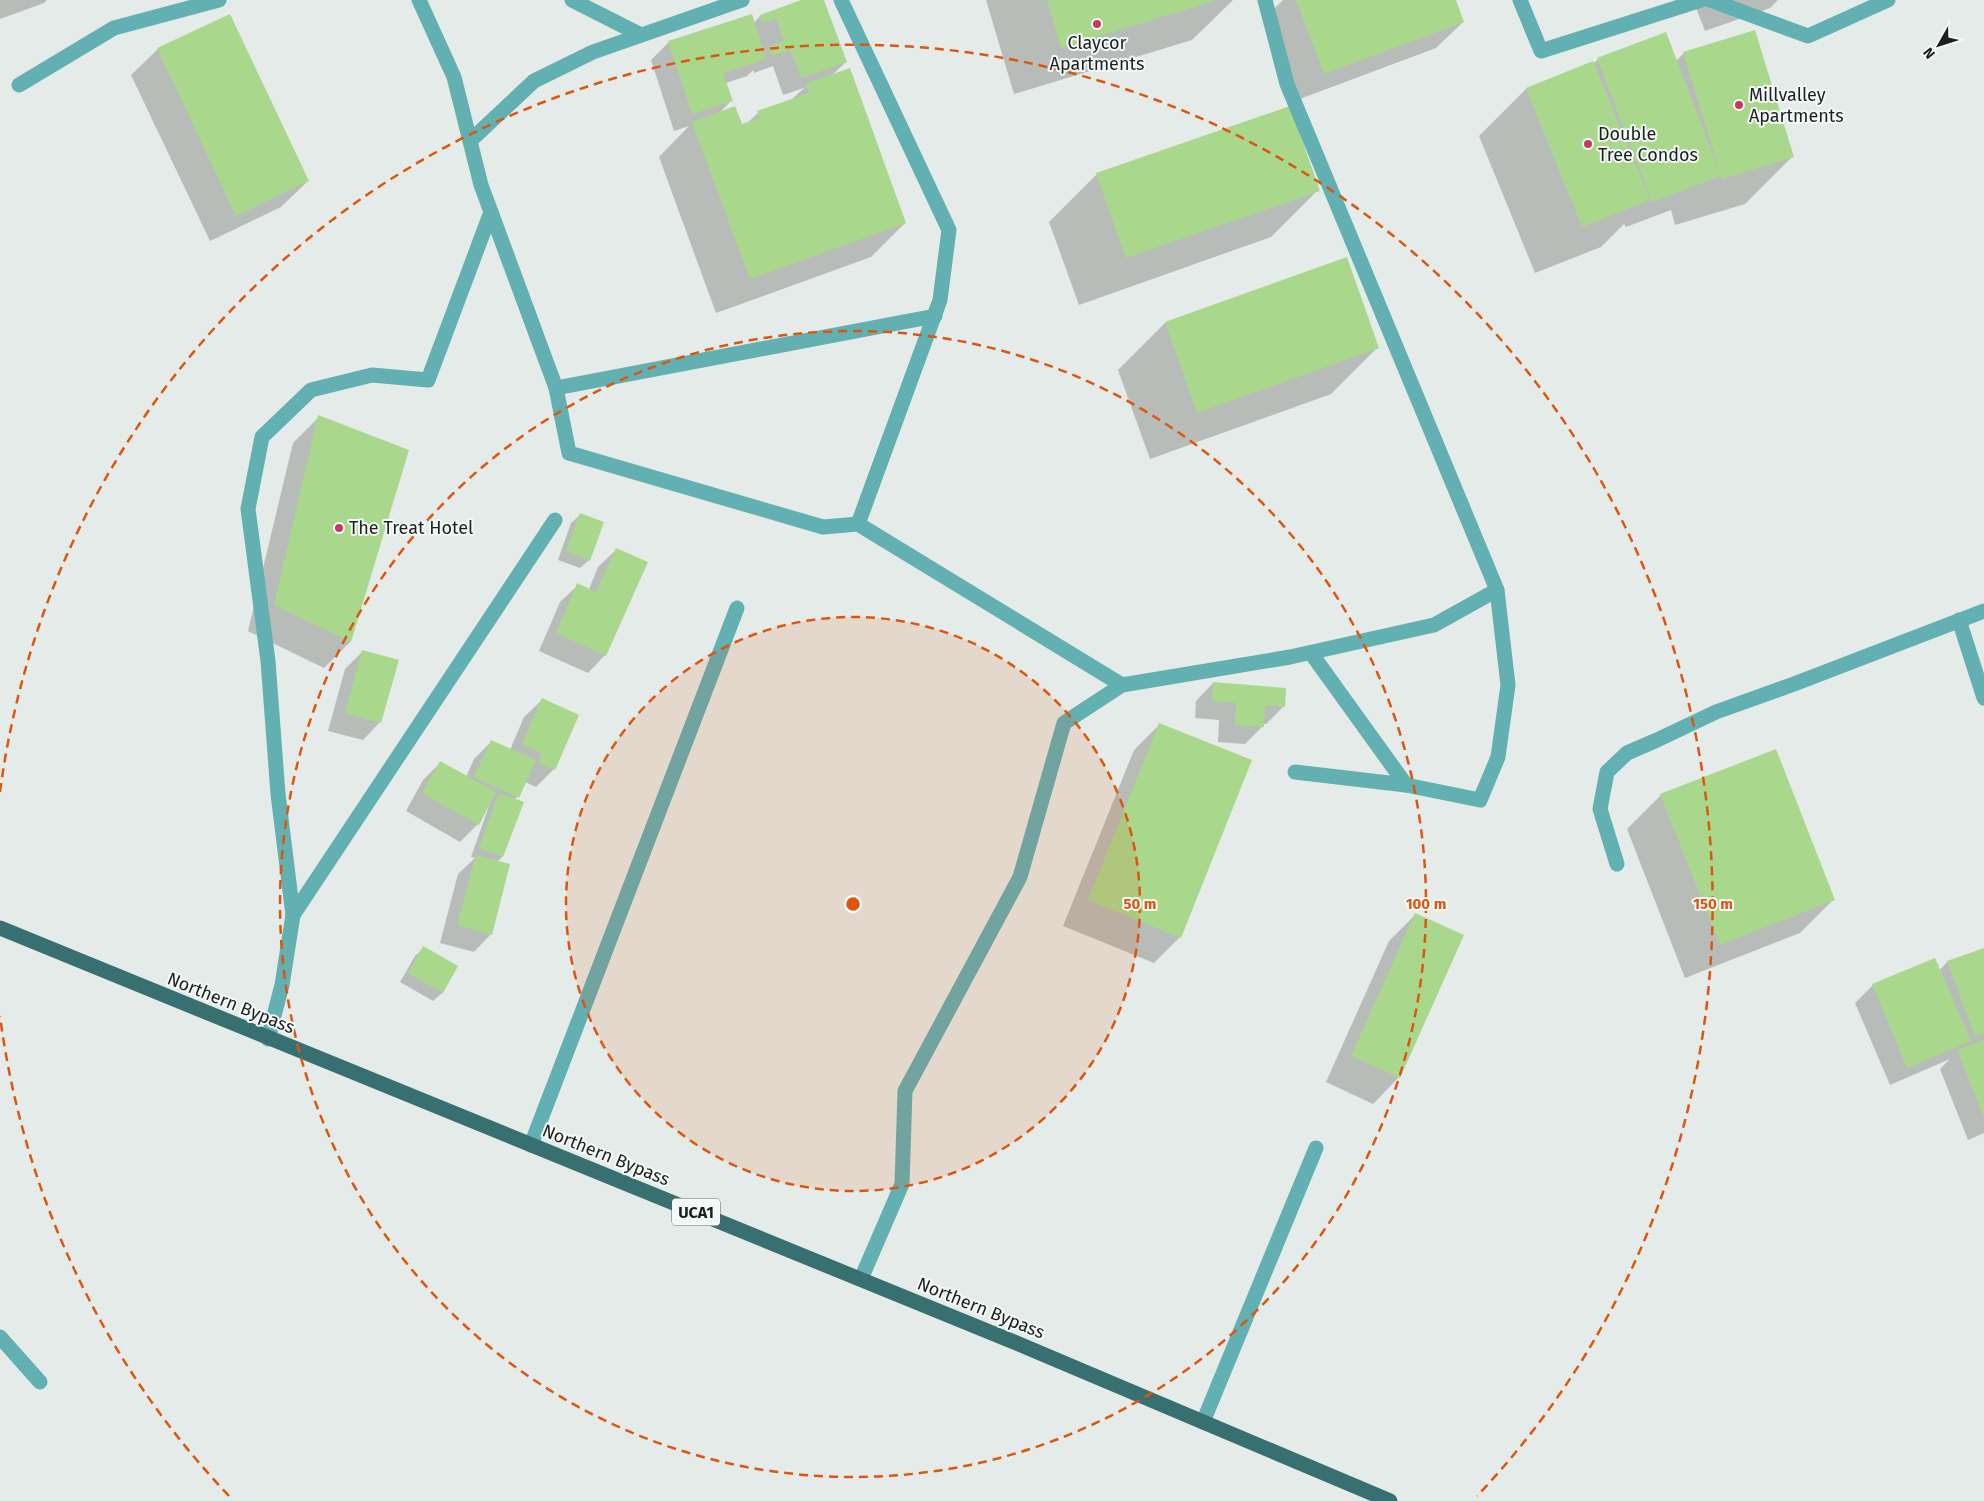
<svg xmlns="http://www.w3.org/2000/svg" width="1984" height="1501" font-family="'Fira Sans',sans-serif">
<rect width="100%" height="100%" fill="#e5ebe8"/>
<!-- shadow -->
<g fill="#0003" fill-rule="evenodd">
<polygon points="0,0 47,0 44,3 0,19"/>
<path d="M805 0H823L846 62 831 76 905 223 871 257 716 313 659 157 689 126 674 131 651 60 669 42 753 24 760 16ZM773 66 783 95 804 88 790 101 758 113 747 123 741 125 718 114 731 101 726 83 747 76 753 70 754 73Z"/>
<polygon points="986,0 1233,0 1192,40 1014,94"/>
<polygon points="1283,0 1454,0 1463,22 1436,48 1297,100 1266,17"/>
<polygon points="1693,0 1778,0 1770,8 1705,31"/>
<polygon points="158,49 308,181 281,207 210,241 131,75"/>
<polygon points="1684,53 1792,157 1745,204 1675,225 1671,210 1626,227 1624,224 1601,247 1535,273 1479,136 1526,89 1593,64 1598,59 1676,61"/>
<polygon points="1289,107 1318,190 1271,237 1079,305 1049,222 1096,175"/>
<polygon points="1346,258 1378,347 1331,394 1150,459 1118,370 1165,323"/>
<polygon points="319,417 407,451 350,642 324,668 248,631 293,443"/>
<polygon points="580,515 589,560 580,568 558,560 571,523"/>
<polygon points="616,550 605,655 588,673 539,651 560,602 578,585 589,589 598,567"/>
<polygon points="363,651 380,722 363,740 328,731 345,669"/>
<polygon points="1213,683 1284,706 1266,724 1263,724 1263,726 1245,744 1218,742 1219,720 1195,718 1196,701"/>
<polygon points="542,700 554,769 536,787 525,782 515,800 522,803 502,857 497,862 491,934 474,952 440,943 458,874 475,858 471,857 489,806 488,806 478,824 460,842 406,811 423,780 440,763 466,777 474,759 492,741 510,750 524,717"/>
<polygon points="1160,724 1180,937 1154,963 1063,926 1134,750"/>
<polygon points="1661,795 1834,899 1800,933 1685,978 1627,829"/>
<polygon points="1415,915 1399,1077 1373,1104 1326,1082 1389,941"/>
<polygon points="424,948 457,967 442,993 433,1001 400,982 415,956"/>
<polygon points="1984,949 1984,1133 1968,1140 1940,1069 1950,1059 1890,1085 1855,1003 1873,985 1939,971 1947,962"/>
</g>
<!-- building -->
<g fill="#a9d88d">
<polygon points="801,0 824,0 847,62 801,78 790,49 772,56 768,47 784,41 776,18 762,23 760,15"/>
<polygon points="1047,0 1217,0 1061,48"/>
<polygon points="1296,0 1456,0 1464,22 1324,74"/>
<polygon points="230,14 309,181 236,216 157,48"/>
<polygon points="752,14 766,59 723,73 733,101 692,114 668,41"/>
<polygon points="1755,30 1794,157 1722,179 1683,52"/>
<polygon points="1666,32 1721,176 1652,202 1597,58"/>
<polygon points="1593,61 1650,200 1582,227 1526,88"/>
<polygon points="850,68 906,223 750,279 692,122 735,106 742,124 760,118 757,111 809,93 805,84"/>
<polygon points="1290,106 1320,191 1126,258 1096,173"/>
<polygon points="1347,257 1379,348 1197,413 1165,322"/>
<polygon points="318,415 409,450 351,642 274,605"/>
<polygon points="580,513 604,522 590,561 566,551"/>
<polygon points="616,548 648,562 606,656 556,633 577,583 596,592"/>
<polygon points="362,650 399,660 381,723 345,713"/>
<polygon points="1213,682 1286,688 1285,707 1265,705 1264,727 1235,725 1236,703 1212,701"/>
<polygon points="542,698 579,715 555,770 538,763 542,754 522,744"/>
<polygon points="1159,723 1252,760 1181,938 1088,900"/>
<polygon points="491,740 536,760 519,798 474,777"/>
<polygon points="1776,749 1835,900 1720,945 1660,794"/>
<polygon points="440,761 496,792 479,825 422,793"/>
<polygon points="499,793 524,802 503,857 479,848"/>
<polygon points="476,855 510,864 492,935 457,925"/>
<polygon points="1415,913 1464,935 1400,1078 1351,1056"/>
<polygon points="423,946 458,966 443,993 408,973"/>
<polygon points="1984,948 1984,1033 1975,1036 1947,961"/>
<polygon points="1935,958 1971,1041 1907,1068 1872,984"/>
<polygon points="1984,1040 1984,1117 1957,1050"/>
</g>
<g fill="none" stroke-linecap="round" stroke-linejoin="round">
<!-- minor -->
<g stroke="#62b0b2" stroke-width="15">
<polyline points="419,0 454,77 481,185 556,388 569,453 823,527 858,524 1122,685"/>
<polyline points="572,0 641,35"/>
<polyline points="841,0 949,230 940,300 858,524"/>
<polyline points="1520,0 1541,51 1701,0"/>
<polyline points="1710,0 1808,36 1888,0"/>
<polyline points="19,85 114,28 219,0"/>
<polyline points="470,141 534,81 593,52 742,0"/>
<polyline points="556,388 935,316"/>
<polyline points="1959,620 1984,698"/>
<polyline points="1311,653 1406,785"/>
<polyline points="1295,772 1406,785 1480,800 1498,757 1508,685 1497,590"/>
<polyline points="1617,864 1600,809 1607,772 1627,753 1657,740 1716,712 1794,684 1984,611"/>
<polyline points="293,915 555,520"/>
<polyline points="268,1039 282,985 293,915 278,794 268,661 248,509 262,437 311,390 372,375 428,380 491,212"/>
<polyline points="531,1145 737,608"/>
<polyline points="861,1279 902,1184 905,1091 1020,877 1064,723 1122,685 1290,657 1434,625 1497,590 1287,84 1265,0"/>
<polyline points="0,1337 40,1382"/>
<polyline points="1203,1422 1316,1148"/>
</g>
<!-- major -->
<polyline stroke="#386f71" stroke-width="15" points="0,928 1014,1342 1390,1501"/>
</g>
<!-- distance rings -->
<circle cx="853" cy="904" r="287" fill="#de560d" fill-opacity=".12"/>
<g fill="none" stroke="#de560d" stroke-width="2.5" stroke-dasharray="9 6">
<circle cx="853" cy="904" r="287"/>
<circle cx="853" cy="904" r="573"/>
<path d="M229 1496A860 860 0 0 1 0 1016M0 792A860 860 0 1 1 1477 1496"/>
</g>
<!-- markers -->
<g fill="#c73964" stroke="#f2f9f6" stroke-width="2">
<circle cx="1097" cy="24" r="5"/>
<circle cx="1739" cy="105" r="5"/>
<circle cx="1588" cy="144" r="5"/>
<circle cx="339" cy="528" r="5"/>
</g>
<g text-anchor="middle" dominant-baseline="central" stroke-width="4" stroke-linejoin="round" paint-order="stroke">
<!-- shield labels -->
<rect fill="#f2f9f6" stroke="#5e6160" stroke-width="1" x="672" y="1198.5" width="48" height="27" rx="4"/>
<g font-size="16" font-weight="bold" fill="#1e201f">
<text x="696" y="1212">UCA1</text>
</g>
<!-- poi labels -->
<g font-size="18" fill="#1e201f" stroke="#f2f9f6" text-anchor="start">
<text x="1097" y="43" text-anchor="middle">Claycor<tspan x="1097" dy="21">Apartments</tspan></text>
<text x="1749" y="95">Millvalley<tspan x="1749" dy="21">Apartments</tspan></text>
<text x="1598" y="134">Double<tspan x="1598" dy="21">Tree Condos</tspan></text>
<text x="349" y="528">The Treat Hotel</text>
</g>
<!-- street labels -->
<g font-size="18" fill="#1e201f" stroke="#f2f9f6">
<text transform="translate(231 1003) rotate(22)">Northern Bypass</text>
<text transform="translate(606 1155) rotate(22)">Northern Bypass</text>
<text transform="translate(981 1308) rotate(22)">Northern Bypass</text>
</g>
</g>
<circle cx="853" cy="904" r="8" fill="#de560d" stroke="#f2f9f6" stroke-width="2.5"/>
<g font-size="15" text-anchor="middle" font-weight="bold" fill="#de560d" stroke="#f2f9f6" stroke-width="4" stroke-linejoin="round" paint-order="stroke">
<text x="1140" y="909">50 m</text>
<text x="1426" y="909">100 m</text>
<text x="1713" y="909">150 m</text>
</g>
<!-- north arrow -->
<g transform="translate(1939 45) rotate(231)" stroke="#f2f9f6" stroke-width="4" paint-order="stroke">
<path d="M0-4L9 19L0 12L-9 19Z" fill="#1e201f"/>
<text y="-8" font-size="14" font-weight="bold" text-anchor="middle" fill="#1e201f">N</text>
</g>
</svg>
